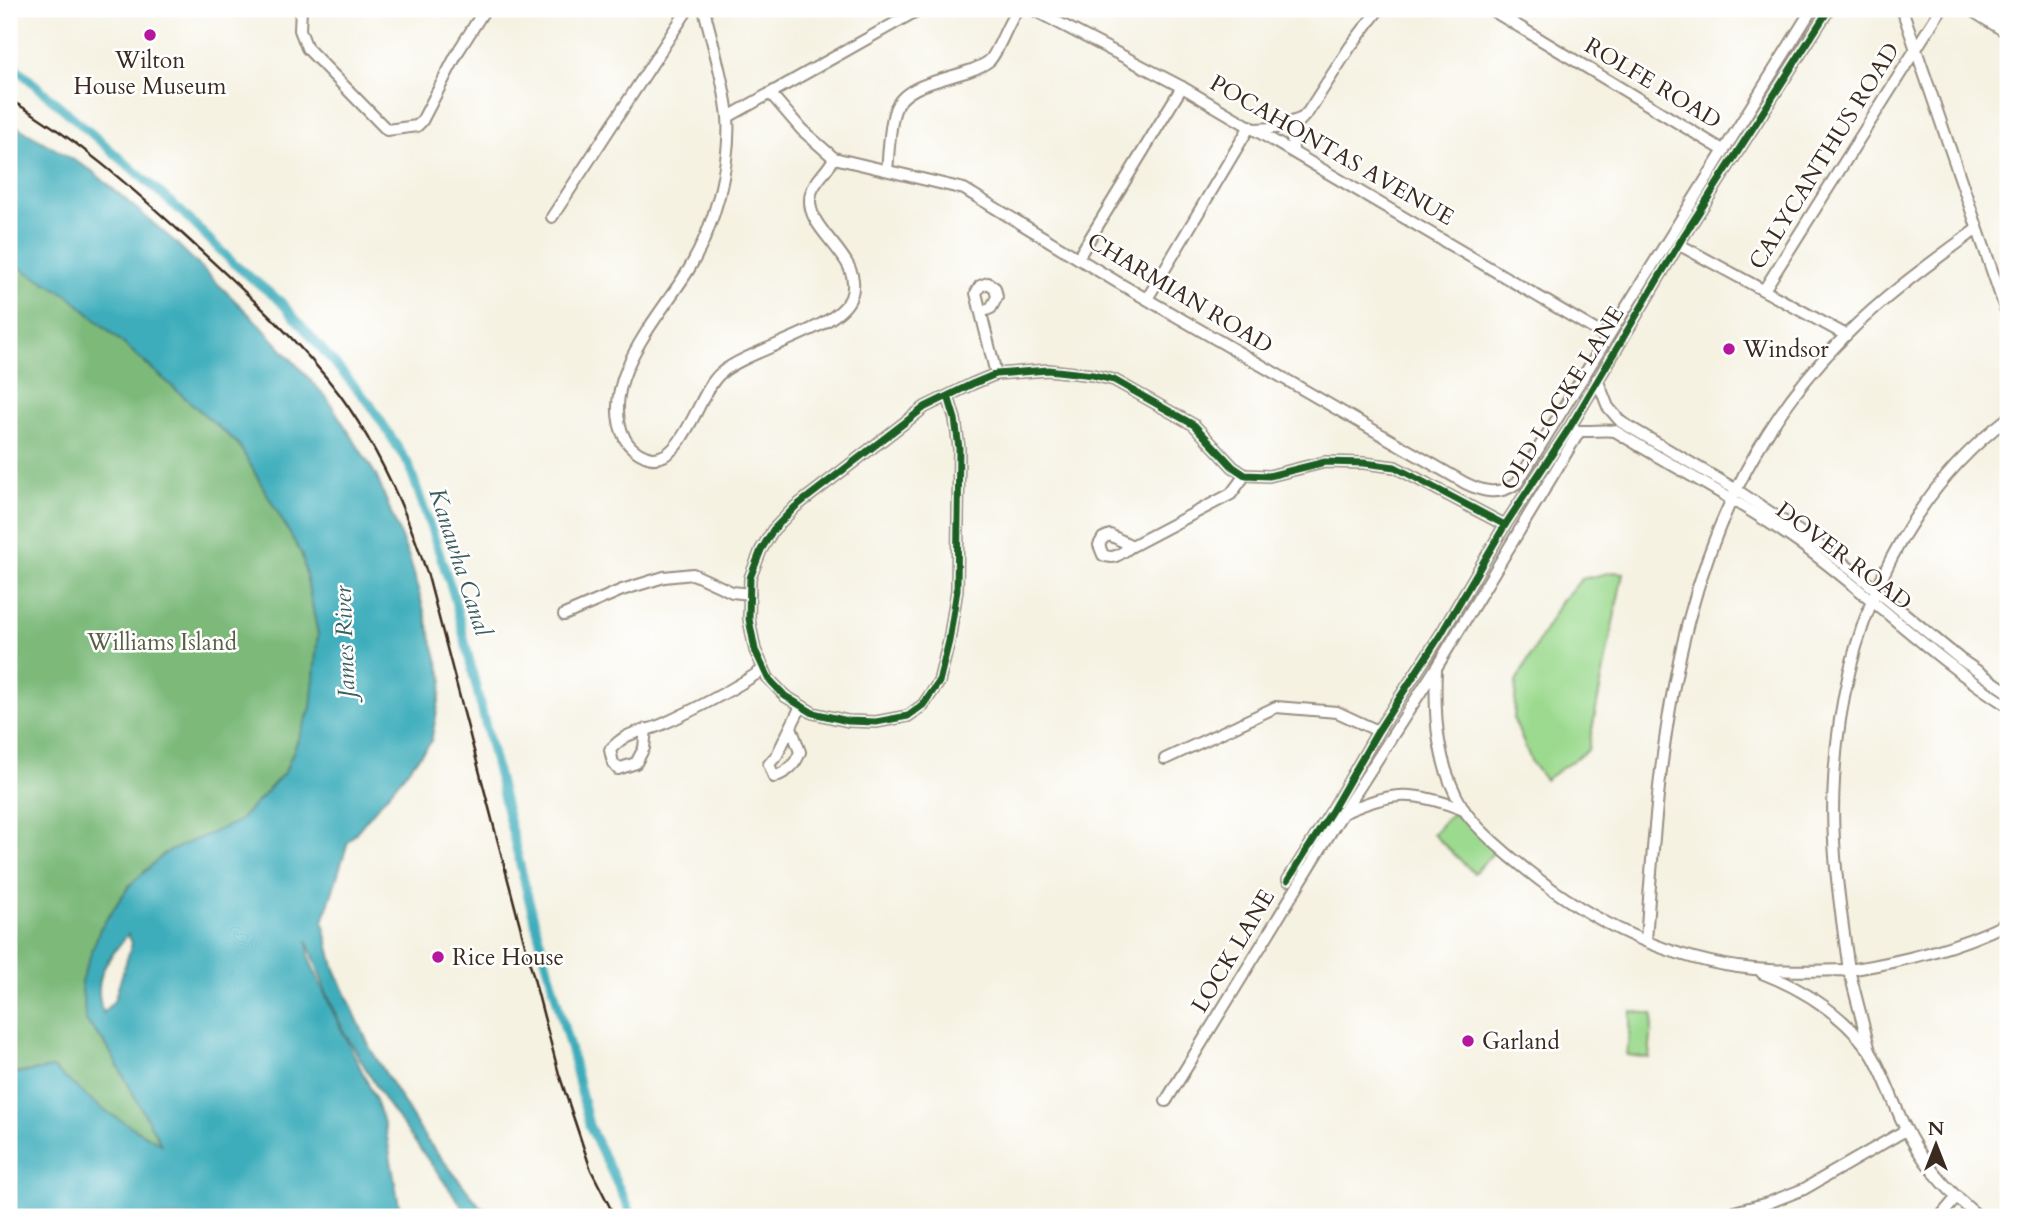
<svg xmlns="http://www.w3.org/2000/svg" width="2017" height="1226" font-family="Cardo,serif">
<rect width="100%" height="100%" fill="#fff"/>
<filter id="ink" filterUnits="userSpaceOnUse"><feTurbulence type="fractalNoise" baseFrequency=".0143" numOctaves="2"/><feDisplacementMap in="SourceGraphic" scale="14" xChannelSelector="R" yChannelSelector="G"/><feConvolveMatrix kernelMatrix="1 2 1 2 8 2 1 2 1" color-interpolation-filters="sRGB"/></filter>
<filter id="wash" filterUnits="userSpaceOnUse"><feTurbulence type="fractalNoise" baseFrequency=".00686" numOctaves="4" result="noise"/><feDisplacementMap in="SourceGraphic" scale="28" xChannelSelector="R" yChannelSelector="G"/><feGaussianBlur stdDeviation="1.57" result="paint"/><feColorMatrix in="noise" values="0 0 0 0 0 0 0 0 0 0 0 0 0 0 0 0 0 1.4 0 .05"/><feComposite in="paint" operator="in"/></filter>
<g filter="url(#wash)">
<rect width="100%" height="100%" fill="#f5f2e2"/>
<!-- green -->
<g fill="#9cda8f" stroke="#6c8256" stroke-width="2">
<polygon points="1613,572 1623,573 1588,750 1545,780 1532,763 1514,720 1516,682 1561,601 1582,579"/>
<path d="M1451 814C1464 814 1485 841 1495 851L1474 873 1433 834Z"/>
<polygon points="1631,1011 1653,1014 1649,1058 1627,1055"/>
</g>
<!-- forest -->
<polygon fill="#7dba7a" stroke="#5c724c" stroke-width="2" points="9,262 68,295 239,445 302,555 318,634 311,708 285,772 239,821 165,853 130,885 100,929 86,1021 107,1046 162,1145 102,1109 53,1068 18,1073 9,1070"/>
<!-- water -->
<path fill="#3eadbb" stroke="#3c6c6c" stroke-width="2" fill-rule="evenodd" d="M9 122 91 170 174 241 257 322 327 398 376 475 410 560 443 680 431 742 348 842 323 922 334 967 370 1048 425 1138 479 1205 495 1217H470L385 1101 343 1030 325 989 307 940 310 961 334 1014 375 1098 385 1126 401 1217H9V1070L18 1073 53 1068 102 1109 161 1144 107 1046 86 1021 81 982 100 929 130 885 165 853 239 821 285 772 311 708 318 634 302 555 239 445 68 295 9 262ZM128 934 132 943 114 1001 103 1013C91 978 107 960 128 934Z"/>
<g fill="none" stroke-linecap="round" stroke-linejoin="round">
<!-- canal -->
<polyline stroke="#3eadbb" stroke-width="9" points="9,62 182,212 234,264 280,301 370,404 409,465 453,593 528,897 572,1055 589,1125 633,1217"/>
</g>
</g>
<g filter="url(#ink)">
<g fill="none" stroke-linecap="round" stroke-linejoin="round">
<!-- minor casing -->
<g stroke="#988e80" stroke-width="14">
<g id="minor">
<polyline points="301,9 300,30 307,48 387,130 417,126 422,121 459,50 485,9"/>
<path d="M704 9C712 42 725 84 728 117 730 143 725 171 719 196 712 222 703 246 689 269 662 314 596 382 625 439 629 446 637 453 645 456 682 472 698 391 721 373 751 348 838 330 851 297 866 255 801 231 811 193 815 180 828 171 834 158"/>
<polyline points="1032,9 1182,87 1607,337"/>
<polyline points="1490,9 1723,150"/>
<polyline points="1902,9 2008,317"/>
<path d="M771 94 802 130 834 158 964 189 1117 282 1465 483C1483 492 1499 496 1517 483L1812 9"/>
<polyline points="728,117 920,9"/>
<polyline points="1255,129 1275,128 1300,119"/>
<polyline points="1293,150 1292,132 1295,126 1308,112 1350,47 1379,9"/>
<path d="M887 170C889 153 889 126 895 110 906 78 964 80 989 61 997 55 1008 21 1018 9"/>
<polyline points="552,217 688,9"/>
<polyline points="1678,244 1846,335"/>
<polyline points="1078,258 1182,87"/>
<polyline points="1764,290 1941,9"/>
<polyline points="1147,299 1250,126"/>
<polyline points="981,312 991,308 997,297 995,288 988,283 980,286 976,293 996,374"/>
<polyline points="1597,379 1608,407 1621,422 1735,489 1806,536 1843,563 1960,659 2008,692"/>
<polyline points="948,396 955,419 959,448 957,590 949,641 939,682 923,705 908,716 876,722 848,721 813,713 785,696 768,678 755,650 749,619 750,578 761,550 773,530 795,507 925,407 972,384 996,374 1048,370 1093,375 1114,380 1194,425 1233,467 1245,475 1269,476 1325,462 1364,463 1395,467 1505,525"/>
<path d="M2008 418C1895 504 1841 641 1834 780 1830 843 1840 907 1849 970 1905 961 1957 948 2008 923"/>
<path d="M1575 430C1587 433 1602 429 1615 431 1677 469 1743 503 1802 545 1873 597 1934 659 2008 706"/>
<path d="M1132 546 1110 535 1103 538 1099 545 1103 555C1115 561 1122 552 1132 546L1231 494 1245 475"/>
<polyline points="564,615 622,590 664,577 693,574 732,592 750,594"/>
<path d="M1436 670C1434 719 1437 765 1463 808 1474 827 1510 857 1528 871 1592 922 1670 961 1754 969 1785 972 1817 971 1849 970L1870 1051"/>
<path d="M791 727 800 752C795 766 787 772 774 777L769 764 777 755 801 706"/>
<path d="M646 729 644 748 636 763 618 769 613 763 610 750C630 728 639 735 663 724 698 708 731 691 764 669"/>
<polyline points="1165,759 1276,707 1337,712 1378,731"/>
<path d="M1343 813C1392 791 1413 790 1464 810"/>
<polyline points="1288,880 1333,809 1378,731 1441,634 1505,525 1570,427 1683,237 1829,9"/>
<path d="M1646 941C1661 719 1680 503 1845 336 1884 296 1932 262 1977 229"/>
<path d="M1762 973C1803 989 1842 1014 1869 1050 1882 1067 1894 1106 1905 1127 1921 1161 1950 1193 1979 1217"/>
<polyline points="1166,1101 1335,825 1436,668 1579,432"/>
<polyline points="1715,1217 1768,1203 1804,1189 1906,1130"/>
<polyline points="1940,1217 1957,1197"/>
</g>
</g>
<!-- major casing -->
<g stroke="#988e80" stroke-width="18">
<polyline id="major" points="1973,9 2008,31"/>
</g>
<!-- minor -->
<use href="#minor" stroke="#fff" stroke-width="10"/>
<!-- major -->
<use href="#major" stroke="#fff" stroke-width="14"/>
<!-- rail -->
<path stroke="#3b2a1e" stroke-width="2.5" d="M9 99C76 138 131 187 188 239 242 289 296 337 340 395 380 450 407 512 428 576L559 1074 591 1170 615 1217"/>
<!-- cycleway casing -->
<g stroke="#fff" stroke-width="11">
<g id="cycleway">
<polyline points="948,396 955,419 959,448 957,590 949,641 939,682 923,705 908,716 876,722 848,721 813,713 785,696 768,678 755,650 749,619 750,578 761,550 773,530 795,507 925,407 972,384 996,374 1048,370 1093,375 1114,380 1194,425 1233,467 1245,475 1269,476 1325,462 1364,463 1395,467 1505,525"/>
<polyline points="1288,880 1333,809 1378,731 1441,634 1505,525 1570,427 1683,237 1829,9"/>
</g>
</g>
<!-- cycleway -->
<use href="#cycleway" stroke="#1b5e20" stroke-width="7"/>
</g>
</g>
<!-- markers -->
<g fill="#b5179e" stroke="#fff" stroke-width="2.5">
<circle cx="150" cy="35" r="7"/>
<circle cx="1729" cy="349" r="7"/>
<circle cx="438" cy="957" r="7"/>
<circle cx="1468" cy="1041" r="7"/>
</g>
<g text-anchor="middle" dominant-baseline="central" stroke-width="5" stroke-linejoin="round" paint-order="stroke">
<!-- poi labels -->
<g font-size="23" fill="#3b2a1e" stroke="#fff" text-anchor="start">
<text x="150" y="60" text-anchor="middle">Wilton<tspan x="150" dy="26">House Museum</tspan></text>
<text x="1743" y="349">Windsor</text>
<text x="452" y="957">Rice House</text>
<text x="1482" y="1041">Garland</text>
</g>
<!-- street labels -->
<g font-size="23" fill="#3b2a1e" stroke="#fff">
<text transform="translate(1653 83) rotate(31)">ROLFE ROAD</text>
<text transform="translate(1332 150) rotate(30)">POCAHONTAS AVENUE</text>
<text transform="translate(1824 156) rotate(-58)">CALYCANTHUS ROAD</text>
<text transform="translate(1180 293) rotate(31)">CHARMIAN ROAD</text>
<text transform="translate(1562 398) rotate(-58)">OLD LOCKE LANE</text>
<text transform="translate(1844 556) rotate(37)">DOVER ROAD</text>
<text transform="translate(1233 951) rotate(-59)">LOCK LANE</text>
</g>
<!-- park labels -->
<g font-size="23" fill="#585f40" stroke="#fff">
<text x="162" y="642">Williams Island</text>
</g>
<!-- water labels -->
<g font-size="24" font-style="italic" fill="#3c5e5d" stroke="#fff">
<text transform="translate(460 562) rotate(72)">Kanawha Canal</text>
<text transform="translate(345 642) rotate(-92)">James River</text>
</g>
</g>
<!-- margin -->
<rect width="2017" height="1226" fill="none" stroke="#fff" stroke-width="35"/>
<!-- north arrow -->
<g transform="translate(1936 1145)" stroke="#ffffff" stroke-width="5" paint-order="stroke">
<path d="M0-5L12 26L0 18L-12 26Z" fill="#3b2a1e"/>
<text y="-10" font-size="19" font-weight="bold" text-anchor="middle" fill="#3b2a1e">N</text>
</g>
</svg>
